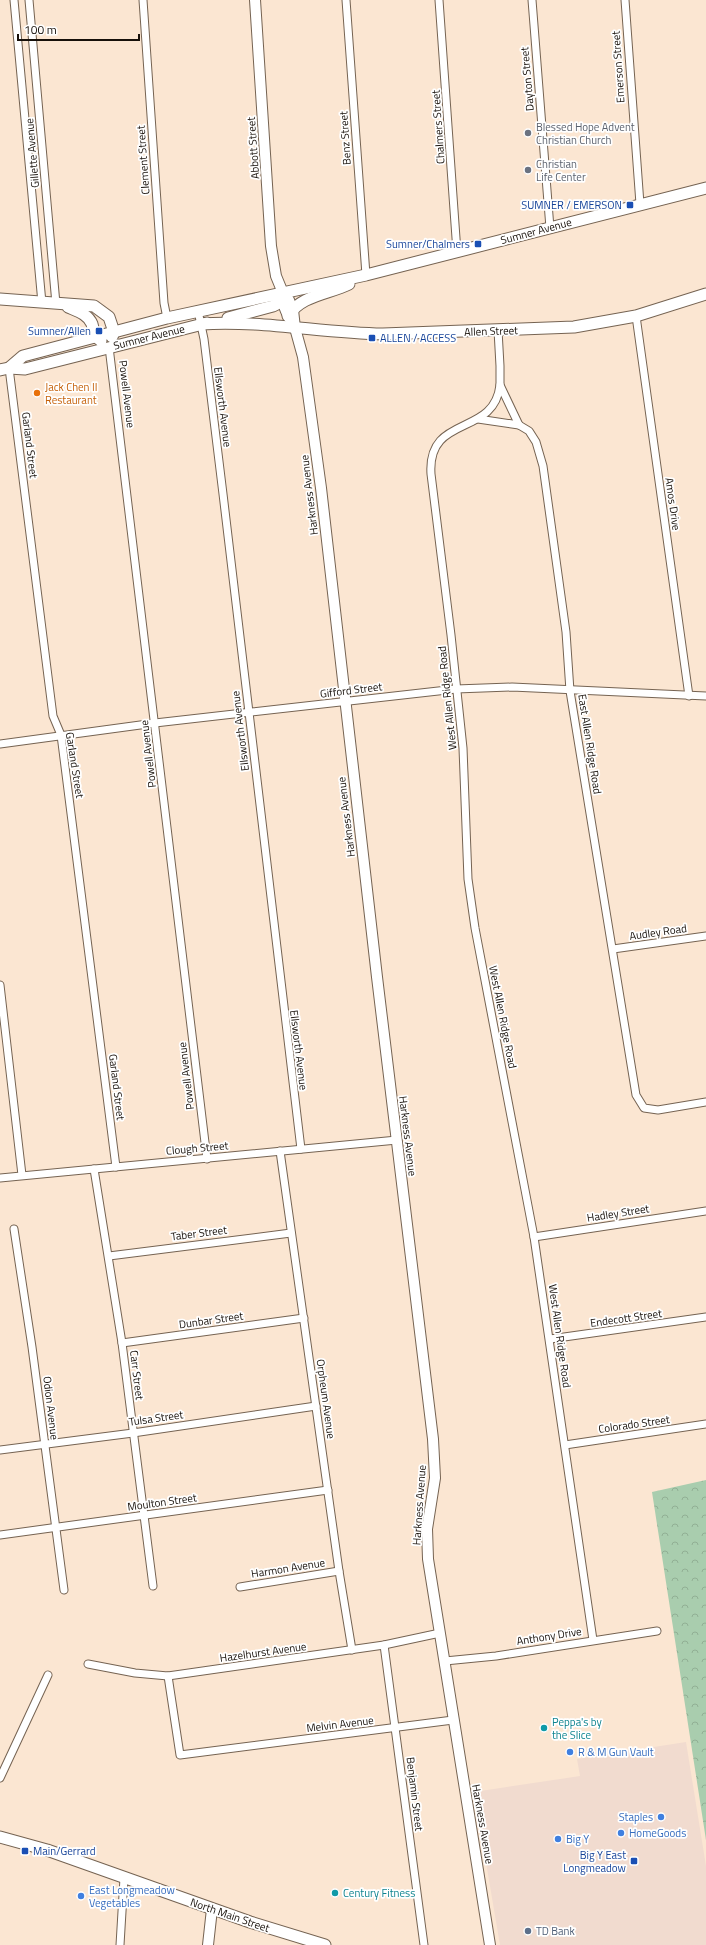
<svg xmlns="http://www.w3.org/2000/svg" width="706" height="1945" font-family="'Titillium Web',sans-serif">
<defs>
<pattern id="park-crowns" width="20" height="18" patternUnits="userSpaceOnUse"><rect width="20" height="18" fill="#a9cdae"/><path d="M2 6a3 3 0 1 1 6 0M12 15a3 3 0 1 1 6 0" fill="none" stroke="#91af94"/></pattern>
</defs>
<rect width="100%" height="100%" fill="#fbe6d2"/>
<!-- commercial -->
<polygon fill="#f1dbcf" points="686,1742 706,1866 706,1945 500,1945 474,1792 580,1776 577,1759"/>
<!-- park -->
<polygon fill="url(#park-crowns)" points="706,1480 706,1840 652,1492"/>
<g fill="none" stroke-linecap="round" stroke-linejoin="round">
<!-- street casing -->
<g stroke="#756352" stroke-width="9">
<g id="street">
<polyline points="14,0 42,303"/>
<polyline points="29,0 56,304"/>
<polyline points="143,0 164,303 167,318"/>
<polyline points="346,0 366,275"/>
<polyline points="439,0 457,252"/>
<polyline points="532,0 550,228"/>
<polyline points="625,0 640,204"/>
<polyline points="198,311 204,339 223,494 301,1149"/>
<polyline points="636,316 689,696"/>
<polyline points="498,330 500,366 500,385 519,425 529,431 536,442 543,466 566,632 570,691 636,1095 644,1108 658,1110 706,1102"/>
<polyline points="109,347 207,1159"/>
<polyline points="9,368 53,716 61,735 116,1167"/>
<path d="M500 385C494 438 427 413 431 474L451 635 463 748 468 879 475 928 534 1237 593 1640"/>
<polyline points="478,419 519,425"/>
<polyline points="0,744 155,723 456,689 512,687 706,696"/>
<polyline points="613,949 706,936"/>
<polyline points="0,985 22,1175"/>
<polyline points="280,1151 339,1571 352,1650"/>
<polyline points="94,1169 122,1343 153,1586"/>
<polyline points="0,1178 397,1140"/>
<polyline points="14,1229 32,1347 64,1590"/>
<polyline points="534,1237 706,1211"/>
<polyline points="109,1256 291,1233"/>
<polyline points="550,1339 706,1317"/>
<polyline points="122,1343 304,1318"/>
<polyline points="565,1445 706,1424"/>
<polyline points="0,1450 133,1433 316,1406"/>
<polyline points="0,1535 328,1490"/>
<polyline points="240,1587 339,1571"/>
<polyline points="384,1645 424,1945"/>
<polyline points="445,1661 496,1656 657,1631"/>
<polyline points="88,1664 135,1673 168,1676 384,1645 440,1633"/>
<polyline points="168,1676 180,1755 453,1720"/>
<polyline points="0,1778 48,1675"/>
<polyline points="120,1945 124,1878"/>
</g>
</g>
<!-- secondary casing -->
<g stroke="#756352" stroke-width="12">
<g id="secondary">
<polyline points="255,0 271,246 276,276 283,293 289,300 293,310 295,328 303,357 321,488 377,977 433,1439 435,1478 427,1529 428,1559 490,1945"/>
<path d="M283 293C282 305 286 312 292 323"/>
<polyline points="208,1945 212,1909"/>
</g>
</g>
<!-- primary casing -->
<g stroke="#756352" stroke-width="13">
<g id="primary">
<polyline points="0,299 94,306 109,317 114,332 112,337"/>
<path d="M68 307C77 311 88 314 92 324 94 332 94 336 101 341"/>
<path d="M288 316C301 295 329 294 349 284"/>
<polyline points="228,318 273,306 277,304 283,293"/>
<path d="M201 324C262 320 322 333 383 334L574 327 636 316 706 294"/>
<polyline points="9,368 23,356 167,318 366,275 706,188"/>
<polyline points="0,370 9,368 25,369 207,323"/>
<polyline points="0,1837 47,1850 250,1922 325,1945"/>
</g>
</g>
<!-- street -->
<use href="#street" stroke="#fff" stroke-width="7"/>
<!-- secondary -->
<use href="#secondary" stroke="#fff" stroke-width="10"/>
<!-- primary -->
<use href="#primary" stroke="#fff" stroke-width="11"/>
</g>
<!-- markers -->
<g fill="#6b7280" stroke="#fff" stroke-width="1.5">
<circle cx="528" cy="133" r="4"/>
<circle cx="528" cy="170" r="4"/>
</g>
<g fill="#1a4fb4" stroke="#fff" stroke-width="1.5">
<rect x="626" y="201" width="8" height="8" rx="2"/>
<rect x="474" y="240" width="8" height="8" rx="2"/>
<rect x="95" y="327" width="8" height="8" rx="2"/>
<rect x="368" y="334" width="8" height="8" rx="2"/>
<rect x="21" y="1847" width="8" height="8" rx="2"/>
<rect x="630" y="1857" width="8" height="8" rx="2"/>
</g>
<circle fill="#e8710a" stroke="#fff" stroke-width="1.5" cx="37" cy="393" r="4"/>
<g fill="#0f9aa8" stroke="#fff" stroke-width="1.5">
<circle cx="544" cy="1728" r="4"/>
<circle cx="335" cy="1893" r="4"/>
</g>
<g fill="#3f7fe0" stroke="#fff" stroke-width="1.5">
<circle cx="570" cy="1752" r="4"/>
<circle cx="661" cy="1817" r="4"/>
<circle cx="621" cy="1833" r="4"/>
<circle cx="558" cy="1839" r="4"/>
<circle cx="81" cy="1896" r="4"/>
</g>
<circle fill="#5c6f8a" stroke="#fff" stroke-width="1.5" cx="528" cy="1931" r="4"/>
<g text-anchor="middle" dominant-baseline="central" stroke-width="3.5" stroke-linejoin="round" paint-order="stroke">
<!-- street labels -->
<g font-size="11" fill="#160f09" stroke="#fff">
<text transform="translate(618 67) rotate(-94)">Emerson Street</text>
<text transform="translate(527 79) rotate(-95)">Dayton Street</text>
<text transform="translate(438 127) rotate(-94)">Chalmers Street</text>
<text transform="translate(345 138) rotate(-94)">Benz Street</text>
<text transform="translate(253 148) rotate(-94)">Abbott Street</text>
<text transform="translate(32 153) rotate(-95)">Gillette Avenue</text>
<text transform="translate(143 160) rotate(-94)">Clement Street</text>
<text transform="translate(536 231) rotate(-15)">Sumner Avenue</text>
<text transform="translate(491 331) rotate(-2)">Allen Street</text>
<text transform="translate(149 337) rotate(-14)">Sumner Avenue</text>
<text transform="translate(127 394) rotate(83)">Powell Avenue</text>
<text transform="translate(223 407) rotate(83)">Ellsworth Avenue</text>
<text transform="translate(30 445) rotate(83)">Garland Street</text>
<text transform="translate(309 495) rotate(-97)">Harkness Avenue</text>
<text transform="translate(673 504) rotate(82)">Amos Drive</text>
<text transform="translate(351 690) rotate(-7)">Gifford Street</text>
<text transform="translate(447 698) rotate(-96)">West Allen Ridge Road</text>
<text transform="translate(240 731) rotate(-97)">Ellsworth Avenue</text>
<text transform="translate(590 744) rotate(81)">East Allen Ridge Road</text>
<text transform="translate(148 754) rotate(-97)">Powell Avenue</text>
<text transform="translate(75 765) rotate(81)">Garland Street</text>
<text transform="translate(346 817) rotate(-97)">Harkness Avenue</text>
<text transform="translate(658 932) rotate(-8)">Audley Road</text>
<text transform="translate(503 1017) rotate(79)">West Allen Ridge Road</text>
<text transform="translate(299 1050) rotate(83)">Ellsworth Avenue</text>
<text transform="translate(186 1076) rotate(-97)">Powell Avenue</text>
<text transform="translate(117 1087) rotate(83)">Garland Street</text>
<text transform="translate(408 1136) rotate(83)">Harkness Avenue</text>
<text transform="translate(197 1148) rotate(-5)">Clough Street</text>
<text transform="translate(618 1213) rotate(-9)">Hadley Street</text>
<text transform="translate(199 1233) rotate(-7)">Taber Street</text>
<text transform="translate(626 1318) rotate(-8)">Endecott Street</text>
<text transform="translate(211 1320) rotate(-8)">Dunbar Street</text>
<text transform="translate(560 1336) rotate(82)">West Allen Ridge Road</text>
<text transform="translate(137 1375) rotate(83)">Carr Street</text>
<text transform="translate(326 1399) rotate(82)">Orpheum Avenue</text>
<text transform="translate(51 1408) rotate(83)">Odion Avenue</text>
<text transform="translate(156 1418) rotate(-8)">Tulsa Street</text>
<text transform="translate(634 1424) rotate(-8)">Colorado Street</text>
<text transform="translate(162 1502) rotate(-8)">Moulton Street</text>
<text transform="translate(419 1505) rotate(-86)">Harkness Avenue</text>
<text transform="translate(288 1568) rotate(-9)">Harmon Avenue</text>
<text transform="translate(549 1636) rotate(-9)">Anthony Drive</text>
<text transform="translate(263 1652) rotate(-8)">Hazelhurst Avenue</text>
<text transform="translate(340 1724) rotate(-7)">Melvin Avenue</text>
<text transform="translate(415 1794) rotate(83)">Benjamin Street</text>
<text transform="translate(483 1824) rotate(80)">Harkness Avenue</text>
<text transform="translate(230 1915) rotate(19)">North Main Street</text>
</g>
<!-- worship labels -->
<g font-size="11" fill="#5b616d" stroke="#fff" text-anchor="start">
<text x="536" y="127">Blessed Hope Advent<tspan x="536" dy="13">Christian Church</tspan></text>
<text x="536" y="164">Christian<tspan x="536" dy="13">Life Center</tspan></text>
</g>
<!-- transit labels -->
<g font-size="11" fill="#164399" stroke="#fff" text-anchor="end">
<text x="622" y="205">SUMNER / EMERSON</text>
<text x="470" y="244">Sumner/Chalmers</text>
<text x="91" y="331">Sumner/Allen</text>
<text x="380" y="338" text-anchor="start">ALLEN / ACCESS</text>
<text x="33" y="1851" text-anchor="start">Main/Gerrard</text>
<text x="626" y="1855">Big Y East<tspan x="626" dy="13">Longmeadow</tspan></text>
</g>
<!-- food labels -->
<g font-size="11" fill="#c56008" stroke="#fff" text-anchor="start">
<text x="45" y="387">Jack Chen II<tspan x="45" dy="13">Restaurant</tspan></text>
</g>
<!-- culture labels -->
<g font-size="11" fill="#0d838f" stroke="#fff" text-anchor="start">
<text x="552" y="1722">Peppa's by<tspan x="552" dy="13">the Slice</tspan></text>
<text x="343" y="1893">Century Fitness</text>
</g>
<!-- shop labels -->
<g font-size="11" fill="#366cbe" stroke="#fff" text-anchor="start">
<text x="578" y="1752">R &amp; M Gun Vault</text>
<text x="653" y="1817" text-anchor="end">Staples</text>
<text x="629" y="1833">HomeGoods</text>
<text x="566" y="1839">Big Y</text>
<text x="89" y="1890">East Longmeadow<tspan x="89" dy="13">Vegetables</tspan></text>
</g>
<!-- service labels -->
<g font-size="11" fill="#4e5e75" stroke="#fff" text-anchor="start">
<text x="536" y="1931">TD Bank</text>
</g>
</g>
<!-- scale -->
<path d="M18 34v6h121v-6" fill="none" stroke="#160f09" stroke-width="2"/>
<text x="24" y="34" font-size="12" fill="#160f09" stroke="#ffffff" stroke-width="3" paint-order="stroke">100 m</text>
</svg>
